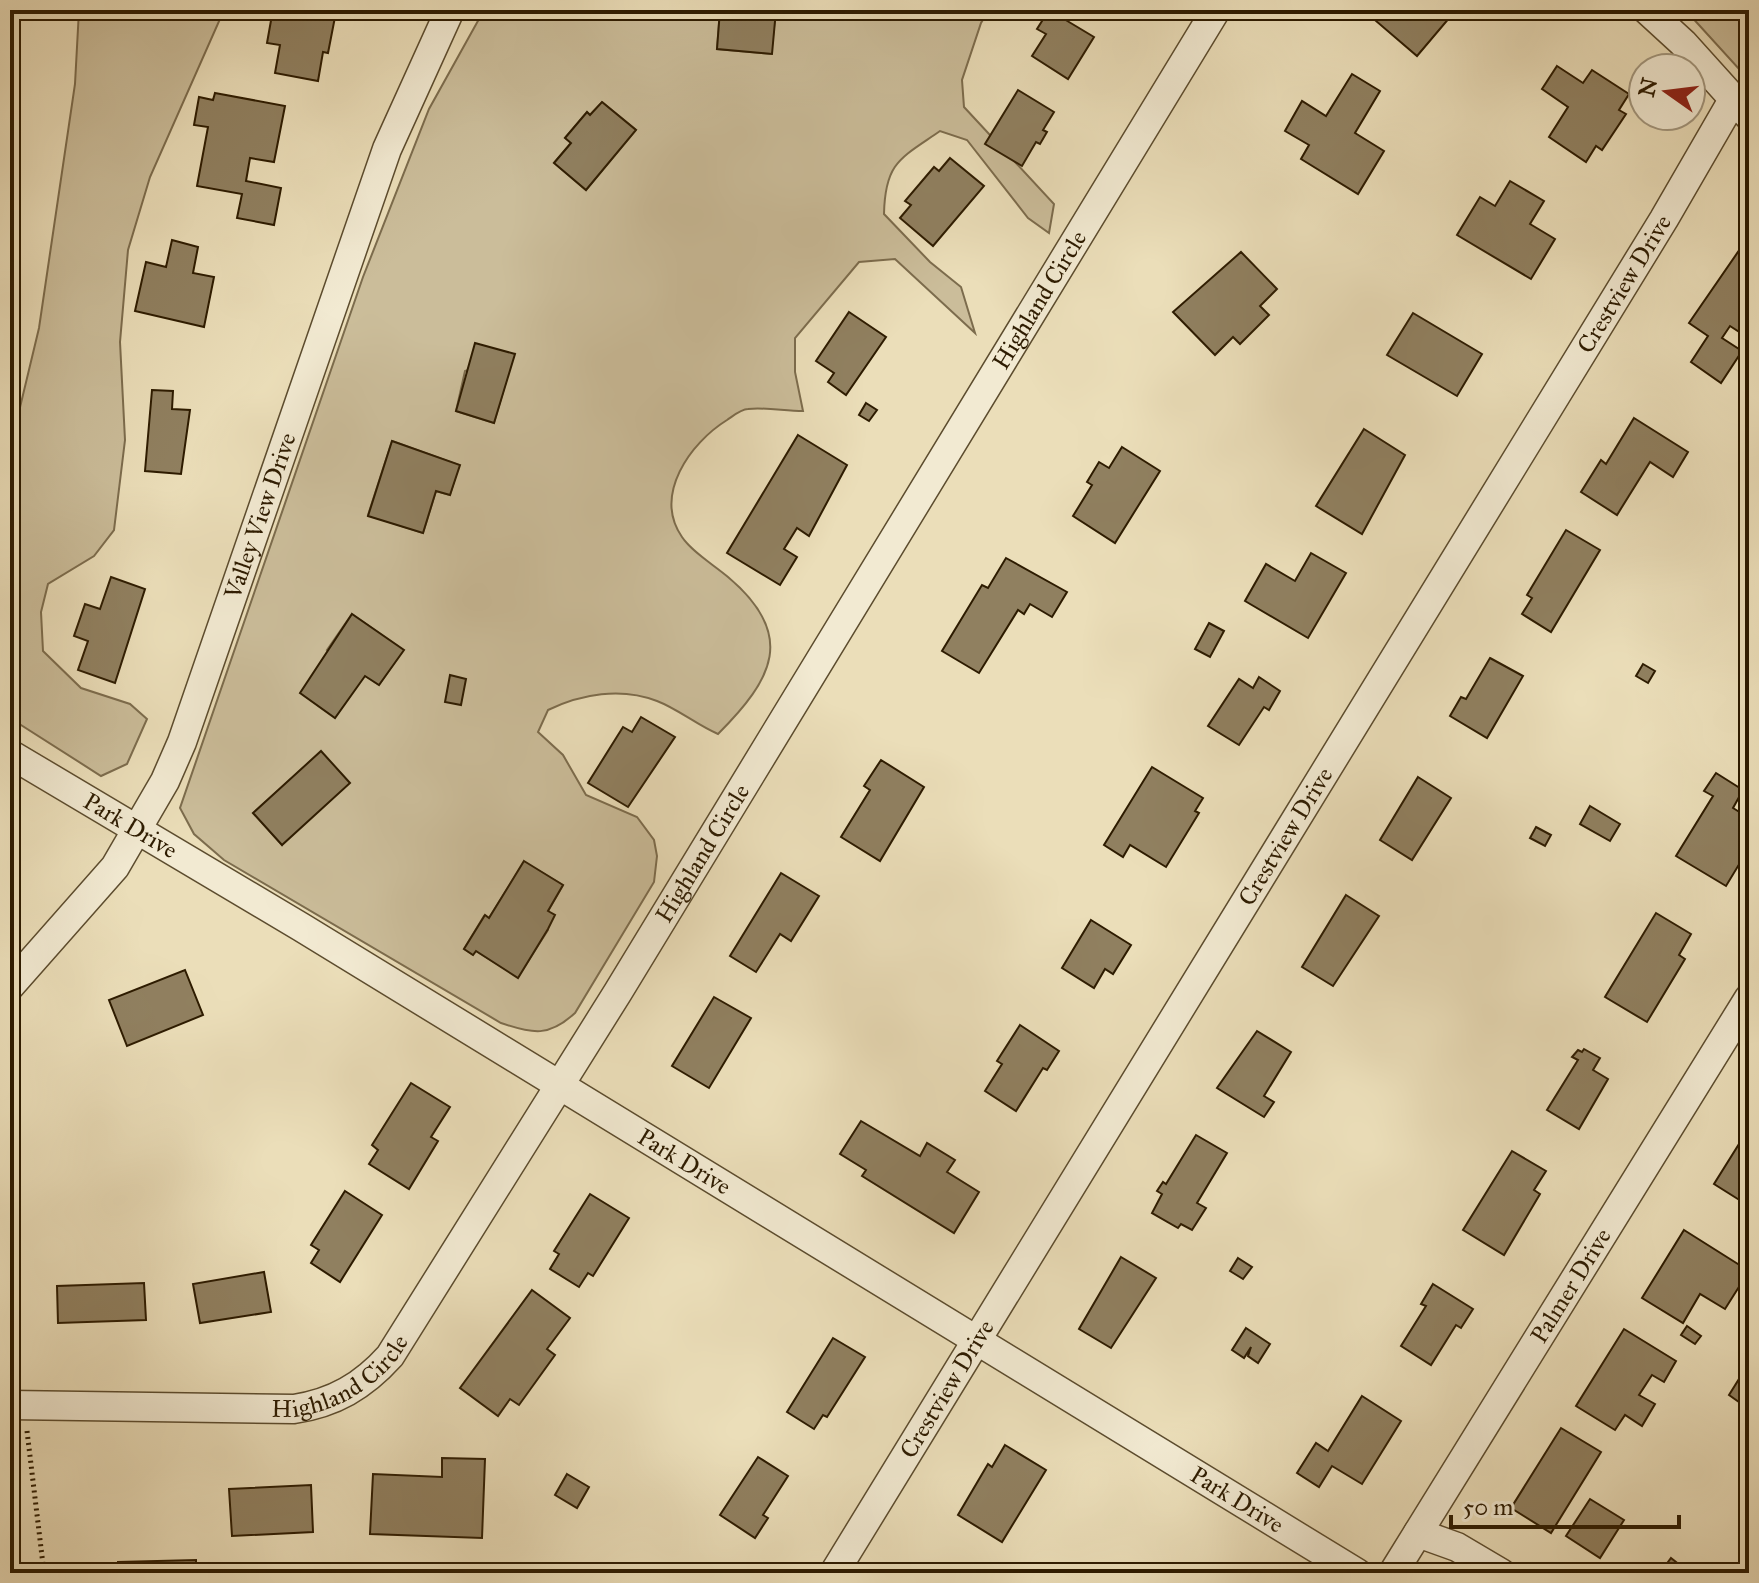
<svg xmlns="http://www.w3.org/2000/svg" width="1759" height="1583" font-family="'IM FELL Great Primer',serif">
<rect width="100%" height="100%" fill="#ebdeb9"/>
<filter id="stains"><feTurbulence type="fractalNoise" baseFrequency=".0025" numOctaves="4"/><feColorMatrix values="0 0 0 0 .2 0 0 0 0 .09 0 0 0 0 .02 0 0 0 .5 -.17"/></filter>
<radialGradient id="worn" r=".72"><stop offset=".6" stop-color="#630" stop-opacity="0"/><stop offset="1" stop-color="#630" stop-opacity=".3"/></radialGradient>
<!-- green -->
<g fill="#cbbd9a" stroke="#7c6c4d" stroke-width="2" fill-rule="evenodd">
<polygon points="79,10 224,10 150,177 128,250 120,342 125,440 114,530 94,556 48,584 41,612 43,651 81,688 130,704 147,719 127,764 101,776 10,718 10,449 39,328 75,84"/>
<path d="M484 10H720L717 49 771 54 776 10H989L981 23 962 80 964 107 1054 204 1049 233 1028 218 967 140 940 131C901 158 885 162 884 214L930 262 961 287 975 333 895 259 859 262 795 338V372L803 411C785 411 765 407 748 409 741 409 733 416 727 420 690 443 653 495 682 537 692 552 714 565 728 577 797 635 773 679 718 734 697 725 678 709 657 701 621 687 581 694 548 710L538 732 563 755 586 795 637 817 654 840 657 856 654 882 575 1013C549 1037 533 1034 501 1023L224 860 194 834 180 808 363 277 429 109ZM602 102 636 130 586 190 554 163 571 143 565 138 587 112 590 115ZM514 354 494 423 456 411 465 371ZM392 441 459 465 450 495 436 491 423 533 368 515ZM352 614 403 650 379 685 327 650ZM321 752 282 845 253 813ZM524 862 563 885 548 911V930L518 977 476 951 473 955 464 949 484 916 489 918Z"/>
<polygon points="1685,10 1749,10 1749,80 1689,14"/>
</g>
<!-- building -->
<g fill="#908060" stroke="#2d1b00" stroke-width="2">
<polygon points="287,10 331,10 330,17 335,17 328,53 323,52 318,81 275,73 280,45 267,43 272,15 286,17"/>
<polygon points="720,10 776,10 772,54 717,49"/>
<polygon points="1049,10 1094,37 1068,79 1032,56 1046,34 1037,29"/>
<polygon points="1385,10 1456,10 1417,56 1376,21"/>
<polygon points="1557,66 1583,83 1592,70 1629,94 1619,110 1626,114 1602,150 1596,146 1586,162 1549,137 1568,107 1542,89"/>
<polygon points="1352,74 1380,91 1355,133 1384,151 1358,194 1301,159 1309,145 1285,131 1302,101 1326,116"/>
<polygon points="1018,90 1054,112 1043,130 1047,132 1040,144 1036,142 1022,166 985,144"/>
<polygon points="215,93 285,106 274,162 250,158 246,181 281,188 274,225 237,218 242,194 197,186 208,127 194,125 199,97 213,100"/>
<polygon points="602,102 636,130 586,190 554,163 571,143 565,138 587,112 590,115"/>
<polygon points="950,158 984,186 933,246 900,218 911,205 905,201 934,167 939,171"/>
<polygon points="1510,181 1544,201 1530,224 1555,239 1531,279 1457,235 1480,197 1495,206"/>
<polygon points="172,240 198,247 193,273 214,277 204,327 135,311 146,262 166,267"/>
<polygon points="1740,249 1749,255 1749,320 1741,333 1730,326 1722,338 1742,351 1721,383 1691,362 1708,336 1689,323"/>
<polygon points="1241,252 1277,289 1260,306 1269,315 1240,344 1233,337 1215,355 1173,312"/>
<polygon points="849,312 886,337 846,395 828,382 834,373 816,361"/>
<polygon points="1413,313 1482,354 1457,396 1387,355"/>
<polygon points="475,343 515,354 494,423 456,411"/>
<polygon points="152,390 173,391 172,409 190,410 181,474 145,471"/>
<polygon points="866,403 877,410 869,421 859,415"/>
<polygon points="1634,418 1688,452 1673,477 1650,462 1617,515 1581,492 1601,460 1606,464"/>
<polygon points="1364,429 1405,455 1362,534 1316,506"/>
<polygon points="798,435 847,465 809,536 797,528 784,549 797,557 780,585 727,553"/>
<polygon points="392,441 460,465 450,495 436,491 423,533 368,516"/>
<polygon points="1122,447 1160,471 1115,543 1073,516 1092,485 1087,482 1099,462 1109,468"/>
<polygon points="1566,530 1600,550 1551,632 1522,614 1532,598 1527,595"/>
<polygon points="1311,553 1346,573 1308,638 1245,601 1266,564 1295,581"/>
<polygon points="1006,558 1067,592 1052,617 1030,604 1024,614 1018,610 979,673 942,651 982,585 988,588"/>
<polygon points="111,577 145,589 115,683 78,670 88,641 74,636 85,604 100,609"/>
<polygon points="352,614 404,650 379,685 365,676 335,718 300,693"/>
<polygon points="1209,623 1224,631 1210,657 1195,649"/>
<polygon points="1490,658 1523,676 1487,738 1450,716 1461,697 1466,699"/>
<polygon points="1643,664 1655,671 1648,683 1636,676"/>
<polygon points="450,675 466,679 461,705 445,702"/>
<polygon points="1259,677 1280,691 1269,710 1264,707 1239,745 1208,726 1239,679 1253,688"/>
<polygon points="641,717 675,737 628,807 588,783 623,727 632,732"/>
<polygon points="321,751 350,783 282,845 253,813"/>
<polygon points="881,760 924,787 880,861 841,837 870,790 864,786"/>
<polygon points="1152,767 1203,798 1195,811 1199,813 1166,867 1130,845 1123,857 1104,845"/>
<polygon points="1716,773 1743,790 1733,808 1749,818 1749,848 1726,886 1676,856 1713,796 1704,791"/>
<polygon points="1418,777 1451,798 1412,860 1380,840"/>
<polygon points="1590,806 1620,824 1610,841 1580,824"/>
<polygon points="1536,827 1551,835 1545,846 1530,838"/>
<polygon points="524,861 563,885 548,911 555,915 548,929 518,978 476,951 473,955 464,949 485,915 489,918"/>
<polygon points="781,873 819,896 791,941 780,934 756,972 730,956"/>
<polygon points="1346,895 1379,916 1333,986 1302,967"/>
<polygon points="1656,913 1691,934 1679,955 1685,959 1647,1022 1605,997"/>
<polygon points="1091,920 1131,945 1113,974 1105,969 1094,988 1062,968"/>
<polygon points="185,970 203,1015 127,1046 109,1000"/>
<polygon points="714,997 751,1018 709,1088 672,1066"/>
<polygon points="1020,1025 1059,1051 1047,1070 1043,1068 1016,1111 985,1091 1002,1064 997,1061"/>
<polygon points="1257,1031 1291,1052 1264,1096 1274,1102 1264,1117 1217,1088"/>
<polygon points="1584,1049 1600,1058 1593,1070 1608,1079 1579,1129 1547,1110 1578,1060 1572,1057 1578,1050 1582,1052"/>
<polygon points="411,1083 450,1107 431,1137 438,1141 409,1189 369,1164 378,1150 372,1145"/>
<polygon points="861,1121 920,1156 927,1143 955,1160 947,1172 979,1192 954,1233 862,1176 866,1170 840,1154"/>
<polygon points="1749,1128 1749,1206 1714,1184"/>
<polygon points="1196,1135 1227,1153 1197,1203 1206,1208 1192,1230 1181,1224 1178,1228 1152,1213 1162,1194 1157,1191 1163,1182 1166,1184"/>
<polygon points="1512,1151 1546,1171 1534,1190 1540,1194 1504,1255 1463,1230"/>
<polygon points="345,1191 382,1215 340,1282 311,1263 319,1250 311,1245"/>
<polygon points="590,1194 629,1218 593,1276 588,1273 579,1287 550,1269 559,1254 554,1251"/>
<polygon points="1684,1230 1749,1271 1725,1309 1700,1294 1683,1323 1642,1298"/>
<polygon points="1121,1257 1156,1278 1111,1348 1079,1329"/>
<polygon points="1238,1258 1252,1267 1243,1279 1230,1271"/>
<polygon points="264,1272 271,1312 200,1323 193,1284"/>
<polygon points="144,1283 146,1320 58,1323 57,1286"/>
<polygon points="1433,1284 1473,1309 1461,1328 1456,1325 1431,1365 1401,1346 1426,1306 1421,1304"/>
<polygon points="532,1290 570,1318 547,1349 555,1355 519,1405 510,1399 498,1416 460,1388"/>
<polygon points="1687,1326 1701,1336 1695,1344 1681,1335"/>
<polygon points="1246,1328 1270,1344 1258,1363 1248,1356 1251,1347 1244,1358 1232,1350"/>
<polygon points="1624,1329 1676,1361 1664,1382 1652,1375 1639,1395 1655,1404 1642,1426 1625,1415 1615,1430 1576,1406"/>
<polygon points="833,1338 865,1357 827,1417 823,1415 814,1429 787,1412"/>
<polygon points="1739,1379 1749,1386 1746,1407 1729,1395"/>
<polygon points="1362,1396 1401,1421 1362,1484 1332,1466 1319,1487 1297,1473 1316,1443 1328,1451"/>
<polygon points="1561,1428 1601,1452 1551,1533 1511,1508"/>
<polygon points="1005,1445 1046,1470 1002,1542 958,1515 988,1464 992,1467"/>
<polygon points="758,1457 788,1476 763,1515 768,1518 755,1538 720,1515"/>
<polygon points="442,1458 485,1459 482,1538 370,1534 373,1474 442,1477"/>
<polygon points="567,1474 589,1487 577,1508 555,1495"/>
<polygon points="311,1485 313,1532 232,1536 229,1489"/>
<polygon points="1590,1499 1624,1520 1600,1558 1566,1536"/>
<polygon points="1671,1558 1681,1566 1675,1573 1660,1573"/>
<polygon points="196,1560 196,1573 118,1573 118,1562"/>
</g>
<g fill="none" stroke-linecap="round" stroke-linejoin="round">
<!-- minor casing -->
<g stroke="#5c4c2e" stroke-width="31">
<g id="minor">
<polyline points="1647,10 1683,43 1749,116"/>
<path id="s1" d="M10 754 301 927 1357 1573"/>
<path id="s2" d="M10 986 115 867 165 781 182 742 387 149 450 10"/>
<path id="s3" d="M10 1405 294 1409C334 1403 363 1386 390 1356L618 992 1216 10"/>
<polyline points="1418,1533 1457,1547 1501,1573"/>
<path id="s4" d="M834 1573 1664 219 1734 98"/>
<path id="s5" d="M1393 1573 1749 998"/>
</g>
</g>
<!-- path -->
<polyline stroke="#2d1b00" stroke-width="5" stroke-dasharray="2 4" stroke-linecap="butt" points="27,1431 44,1573"/>
<!-- minor -->
<use href="#minor" stroke="#f2ead2" stroke-width="28"/>
</g>
<g text-anchor="middle" dominant-baseline="central" stroke-width="6" stroke-linejoin="round" paint-order="stroke">
<!-- street labels -->
<g font-size="24" fill="#2d1b00" stroke="#f2ead2">
<text stroke="none"><textPath href="#s4" startOffset="1512">Crestview Drive</textPath></text>
<text stroke="none"><textPath href="#s3" startOffset="1636">Highland Circle</textPath></text>
<text stroke="none"><textPath href="#s2" startOffset="540">Valley View Drive</textPath></text>
<text stroke="none"><textPath href="#s1" startOffset="140">Park Drive</textPath></text>
<text stroke="none"><textPath href="#s4" startOffset="864">Crestview Drive</textPath></text>
<text stroke="none"><textPath href="#s3" startOffset="988">Highland Circle</textPath></text>
<text stroke="none"><textPath href="#s1" startOffset="788">Park Drive</textPath></text>
<text stroke="none"><textPath href="#s5" startOffset="338">Palmer Drive</textPath></text>
<text stroke="none"><textPath href="#s3" startOffset="340">Highland Circle</textPath></text>
<text stroke="none"><textPath href="#s4" startOffset="216">Crestview Drive</textPath></text>
<text stroke="none"><textPath href="#s1" startOffset="1436">Park Drive</textPath></text>
</g>
</g>
<!-- margin -->
<rect width="1759" height="1583" fill="none" stroke="#ebdeb9" stroke-width="40"/>
<rect x="12" y="12" width="1735" height="1559" fill="none" stroke="#2d1b00" stroke-width="4"/>
<rect x="20" y="20" width="1719" height="1543" fill="none" stroke="#2d1b00" stroke-width="2"/>
<!-- north arrow -->
<g transform="translate(1667 92) rotate(284)"><circle r="38" fill="#f2ead2" stroke="#a3977e" stroke-width="2"/>
<path d="M0-6L14 30L0 20L-14 30Z" fill="#8f2418"/>
<text y="-12" font-size="22" font-weight="bold" text-anchor="middle" fill="#2d1b00">N</text>
</g>
<!-- scale -->
<path d="M1451 1515v12h228v-12" fill="none" stroke="#2d1b00" stroke-width="4"/>
<text x="1463" y="1515" font-size="24" fill="#2d1b00" stroke="#f2ead2" stroke-width="6" paint-order="stroke">50 m</text>
<rect width="100%" height="100%" filter="url(#stains)"/>
<rect width="100%" height="100%" fill="url(#worn)"/>
</svg>
